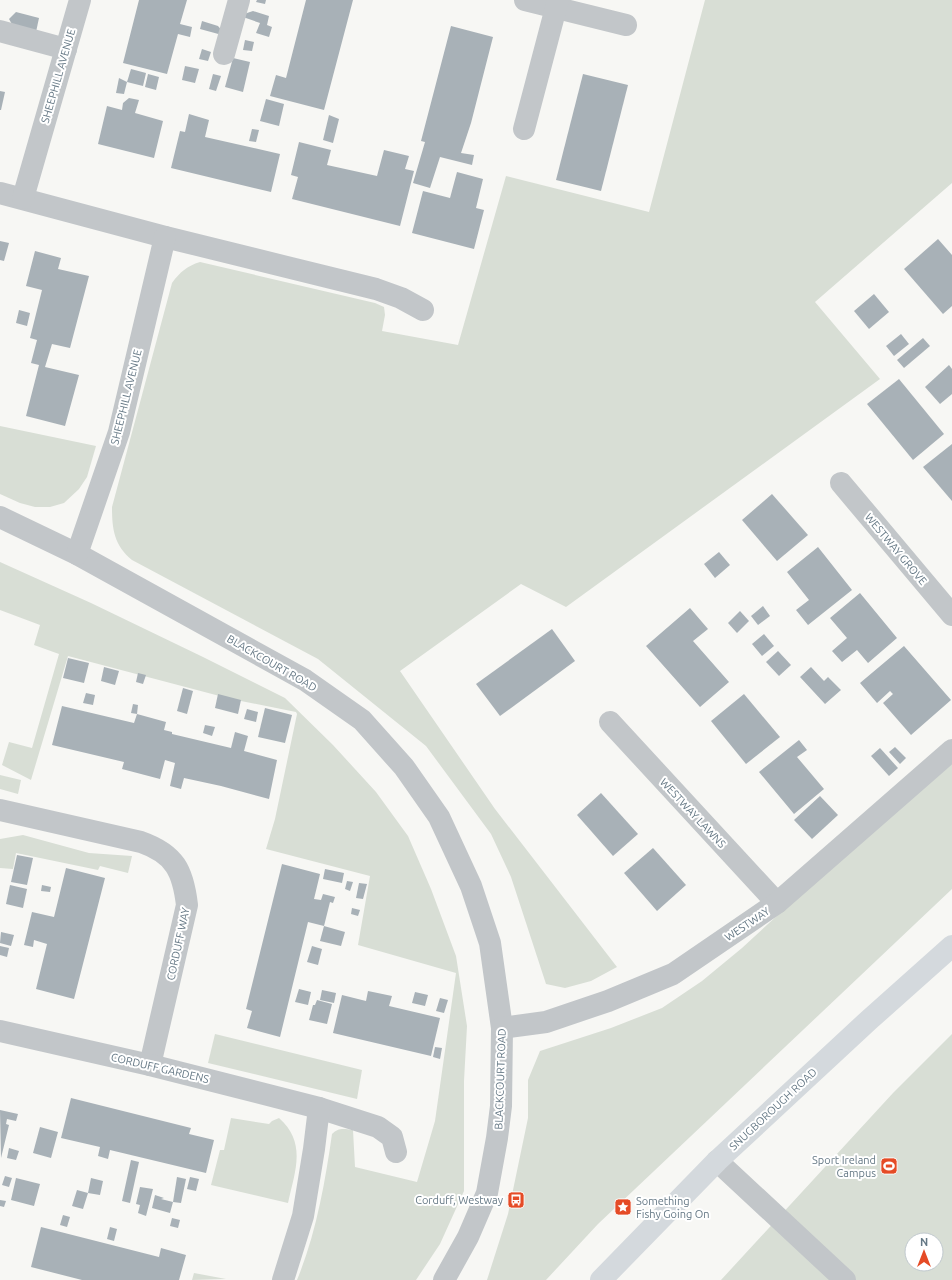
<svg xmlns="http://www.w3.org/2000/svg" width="952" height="1280" font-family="Ubuntu,sans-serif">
<rect width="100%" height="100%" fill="#f7f7f4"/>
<!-- green -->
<g fill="#d8ded5" fill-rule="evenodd">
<path d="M705 0H952V183L815 302 880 379 566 607 521 584 400 671 495 809 617 967 591 981 565 988 546 984 511 877 491 834 426 746 318 659 132 560C114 545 112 529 112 507L172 283C180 272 187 266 200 262L375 303 384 307 385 315 382 331 458 345 506 176 649 212Z"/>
<polygon points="0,426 96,446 87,477 79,489 64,503 50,507 35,507 20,503 0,494"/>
<path d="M0 562 91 603 203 657 285 698 333 745 376 792 408 836 431 889 456 956 467 1026 464 1081V1191L440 1244 416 1280H297C316 1234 325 1183 332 1134 339 1127 344 1129 353 1130L355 1167 417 1182 435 1121 456 973 358 945 370 876 266 849 275 819 297 714 296 712 231 699 68 656 31 780 2 765 9 742 32 748 59 654 34 645 40 625 0 610Z"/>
<polygon points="952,764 952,889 598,1224 546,1280 487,1280 508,1214 528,1118 528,1080 540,1051 611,1028 662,1008 702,981 742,948 816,880"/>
<polygon points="0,775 21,780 18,794 0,789"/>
<polygon points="23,835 89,853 132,856 128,873 100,866 98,870 16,853 13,869 0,868 0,839"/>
<polygon points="215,1034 362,1070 357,1099 208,1063"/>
<path d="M952 1034V1280H721L893 1093ZM912 1240H936V1264H912Z"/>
<path d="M231 1118 269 1124 272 1121 279 1118C307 1143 295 1171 288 1203L211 1185 220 1150H224Z"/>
<polygon points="194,1273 226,1279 192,1280"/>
</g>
<!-- building -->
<g fill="#a8b1b7">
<polygon points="139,0 187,0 180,24 192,27 190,37 178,34 167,74 123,63"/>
<polygon points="257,0 266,0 265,4 256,2"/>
<polygon points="306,0 353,0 324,110 270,96 276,75 286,78"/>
<polygon points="253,11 269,16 267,25 272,27 269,37 256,33 260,23 243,17 244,14"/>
<polygon points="16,12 39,18 36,32 13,26 9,19"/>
<polygon points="202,21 218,26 223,32 222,35 200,29"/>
<polygon points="451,26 493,37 471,123 461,153 474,155 472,165 440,157 430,188 413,183 425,142 421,141"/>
<polygon points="245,40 254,42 252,51 243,50"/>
<polygon points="202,49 211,52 208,61 199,59"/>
<polygon points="233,58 250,62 243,92 225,87"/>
<polygon points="185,66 199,69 195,83 182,80"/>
<polygon points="131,69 146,73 143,86 127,82"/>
<polygon points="148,74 159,77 156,90 145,87"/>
<polygon points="213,74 221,76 216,91 209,89"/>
<polygon points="583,74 628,85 601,191 556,180"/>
<polygon points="119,78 127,82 124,94 116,93"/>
<polygon points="0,91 5,92 1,110 0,110"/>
<polygon points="129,98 139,100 135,113 163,121 154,158 98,144 107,106 122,110 123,103"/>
<polygon points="266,99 284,104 279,126 260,121"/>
<polygon points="189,114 209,120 205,137 280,154 271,192 171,168 180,131 185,132"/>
<polygon points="329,115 339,119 333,143 323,140"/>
<polygon points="252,129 259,130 256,142 249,141"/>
<polygon points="299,142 331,150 327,165 377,176 384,150 409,156 405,169 414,171 400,226 292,199 298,177 291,175"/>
<polygon points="457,172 483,179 476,208 484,210 474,249 412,233 423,191 450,198"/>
<polygon points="938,239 952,255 952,306 943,314 904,269"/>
<polygon points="0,241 9,243 4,261 0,260"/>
<polygon points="35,251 61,258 58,269 89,276 70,348 52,344 45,367 79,375 65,426 26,416 39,365 31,363 37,340 30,338 42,290 26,286"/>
<polygon points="874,294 889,312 869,329 854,311"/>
<polygon points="19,310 30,313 27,326 16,323"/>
<polygon points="901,334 909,344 894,356 886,346"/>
<polygon points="923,338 930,346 904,368 897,360"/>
<polygon points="949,365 952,369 952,394 940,404 925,387"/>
<polygon points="899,379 944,434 913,460 867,404"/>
<polygon points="952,444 952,501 923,467"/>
<polygon points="772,494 808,535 777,561 742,520"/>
<polygon points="818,547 852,590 808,625 796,610 809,600 787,572"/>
<polygon points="719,552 730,565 715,578 704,564"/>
<polygon points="860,593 897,638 868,663 857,650 842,662 832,651 847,638 830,618"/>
<polygon points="763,606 770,616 758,625 751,616"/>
<polygon points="690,608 708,629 693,641 729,682 700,707 646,646"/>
<polygon points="740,611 749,621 737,633 728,623"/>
<polygon points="552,629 575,661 500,716 476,684"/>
<polygon points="764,634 774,646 762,656 752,644"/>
<polygon points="904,646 951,700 911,735 883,703 893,694 890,691 877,703 860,683"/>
<polygon points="778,651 791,665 779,676 766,662"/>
<polygon points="68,658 89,663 84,683 63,678"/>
<polygon points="104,667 119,671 115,685 101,681"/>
<polygon points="811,667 824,681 828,677 841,690 825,704 800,677"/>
<polygon points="138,673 146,675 143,684 136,682"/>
<polygon points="183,688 193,691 187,714 177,711"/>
<polygon points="86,693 95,695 93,705 83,703"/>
<polygon points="218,694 241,700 238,714 215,708"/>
<polygon points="744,694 780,737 746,764 711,721"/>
<polygon points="133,704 138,705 137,714 131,713"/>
<polygon points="62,706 134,723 137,714 166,722 164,730 172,732 172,734 231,748 235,732 248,736 244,751 277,760 269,799 221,786 184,778 181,789 170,786 175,763 165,760 160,779 122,769 124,762 52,745"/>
<polygon points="265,708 292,715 285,743 258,737"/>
<polygon points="247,709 258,712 256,722 244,719"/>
<polygon points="205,725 215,727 212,736 203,733"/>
<polygon points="799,740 807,750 797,757 824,789 794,814 759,772"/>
<polygon points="895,747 906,758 900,764 889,752"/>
<polygon points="880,748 898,768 889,776 871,756"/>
<polygon points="601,793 638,834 613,856 577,815"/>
<polygon points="820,796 838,815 812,839 794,820"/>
<polygon points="653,848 686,885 657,911 624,873"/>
<polygon points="17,855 33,858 27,885 11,882"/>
<polygon points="282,864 320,874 314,899 321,900 323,894 335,897 333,903 330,902 324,926 308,922 280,1037 247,1028 252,1011 246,1009"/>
<polygon points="66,868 105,878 74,999 36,989 47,944 34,940 33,947 24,945 32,912 54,917"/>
<polygon points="325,869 344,873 342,883 323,879"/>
<polygon points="347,881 353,882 350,891 345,889"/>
<polygon points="359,883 367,884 363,899 356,898"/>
<polygon points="10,885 27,889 23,908 6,904"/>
<polygon points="42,885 51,887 50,892 41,891"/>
<polygon points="352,908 360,910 358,916 351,914"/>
<polygon points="324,926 345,932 341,946 320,941"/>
<polygon points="1,932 14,935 11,946 0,943"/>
<polygon points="0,946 9,948 7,957 0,955"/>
<polygon points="312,946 322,949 318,965 307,962"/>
<polygon points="299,989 311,992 308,1005 295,1002"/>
<polygon points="322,990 336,993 334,1003 320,1000"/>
<polygon points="368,991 392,996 389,1006 440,1018 431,1056 333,1033 342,995 366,1001"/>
<polygon points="415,992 428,995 425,1006 412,1003"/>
<polygon points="440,998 448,1000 444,1013 436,1011"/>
<polygon points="317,1000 332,1004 327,1024 309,1020 313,1005 315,1005"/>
<polygon points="435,1047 442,1048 440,1059 433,1057"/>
<polygon points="71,1098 191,1128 189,1134 214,1140 206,1173 110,1150 108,1159 98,1156 100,1147 61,1138"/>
<polygon points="0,1110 18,1114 16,1121 7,1119 6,1124 9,1125 1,1158"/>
<polygon points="40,1127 58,1132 51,1158 33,1153"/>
<polygon points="9,1148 19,1151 16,1160 7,1158"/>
<polygon points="131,1160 139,1162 130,1203 122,1201"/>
<polygon points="5,1176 12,1178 9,1187 2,1185"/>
<polygon points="177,1177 186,1179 181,1203 173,1202"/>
<polygon points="190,1177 199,1179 196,1191 187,1189"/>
<polygon points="16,1178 40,1184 34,1206 11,1200"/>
<polygon points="91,1178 103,1181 100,1195 88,1193"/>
<polygon points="140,1187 153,1189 146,1216 138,1213 140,1205 136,1204"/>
<polygon points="77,1190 88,1193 83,1209 72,1206"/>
<polygon points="155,1195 164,1198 161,1199 173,1202 170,1213 152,1208"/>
<polygon points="0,1200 6,1201 4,1207 0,1206"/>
<polygon points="63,1215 70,1217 67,1227 60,1225"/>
<polygon points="172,1218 180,1220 178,1228 170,1226"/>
<polygon points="41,1227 159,1257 161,1248 186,1255 179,1280 82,1280 31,1267"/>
<polygon points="110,1227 117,1229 114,1241 107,1239"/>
</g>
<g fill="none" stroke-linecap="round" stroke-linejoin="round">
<!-- minor -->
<g stroke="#c2c6c9" stroke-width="22">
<polyline points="525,0 626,25"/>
<polyline points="0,31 66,49"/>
<polyline points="224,54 239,0"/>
<polyline points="524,129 558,0"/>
<polyline points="0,193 165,237 376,289 401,298 423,310"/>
<polyline points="23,198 80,0"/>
<polyline points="841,483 952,615"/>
<polyline points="0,517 77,554 305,680 362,720 404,767 439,817 471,886 490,943 502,1028 501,1106 497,1138 487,1193 468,1237 444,1280"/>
<polyline points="77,554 119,432 165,237"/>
<polyline points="610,722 777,903"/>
<path d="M0 810 141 842C175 854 183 871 187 905L150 1065"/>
<polyline points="502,1028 546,1022 608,1001 673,974 777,903 952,750"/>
<polyline points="0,1031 150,1065 319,1108 378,1127 392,1137 396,1152"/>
<polyline points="717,1161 845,1280"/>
<polyline points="283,1280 303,1216 314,1149 319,1108"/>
</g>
<!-- major -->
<polyline stroke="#d4d9dd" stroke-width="22" points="601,1280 717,1161 869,1020 952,946"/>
</g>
<!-- icons -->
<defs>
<g id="stadium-square" transform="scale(0.9)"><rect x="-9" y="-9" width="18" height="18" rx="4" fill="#e54b26" stroke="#fff"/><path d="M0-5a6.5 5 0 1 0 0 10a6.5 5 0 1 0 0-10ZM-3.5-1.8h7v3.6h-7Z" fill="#fff"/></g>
<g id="bus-square" transform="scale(0.9)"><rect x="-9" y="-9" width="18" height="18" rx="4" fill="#e54b26" stroke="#fff"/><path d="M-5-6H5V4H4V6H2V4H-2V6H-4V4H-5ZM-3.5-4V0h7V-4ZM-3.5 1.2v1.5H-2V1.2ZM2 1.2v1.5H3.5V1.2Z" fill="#fff"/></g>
<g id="sight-square" transform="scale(0.9)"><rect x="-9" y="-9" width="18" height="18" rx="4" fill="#e54b26" stroke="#fff"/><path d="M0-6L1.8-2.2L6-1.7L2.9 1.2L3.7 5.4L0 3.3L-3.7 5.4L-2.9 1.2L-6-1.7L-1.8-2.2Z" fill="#fff"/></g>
</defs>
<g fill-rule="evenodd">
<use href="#stadium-square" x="889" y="1166"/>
<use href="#bus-square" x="516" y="1200"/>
<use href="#sight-square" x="623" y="1207"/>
</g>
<g text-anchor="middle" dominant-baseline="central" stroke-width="4" stroke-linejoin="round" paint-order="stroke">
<!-- street labels -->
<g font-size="11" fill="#657885" stroke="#fff">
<text transform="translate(58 76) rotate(-74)">SHEEPHILL AVENUE</text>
<text transform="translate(126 397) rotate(-76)">SHEEPHILL AVENUE</text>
<text transform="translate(896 549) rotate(50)">WESTWAY GROVE</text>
<text transform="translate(272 663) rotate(30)">BLACKCOURT ROAD</text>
<text transform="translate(693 813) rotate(47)">WESTWAY LAWNS</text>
<text transform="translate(747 924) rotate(-34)">WESTWAY</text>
<text transform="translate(178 944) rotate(-78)">CORDUFF WAY</text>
<text transform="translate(160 1068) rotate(13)">CORDUFF GARDENS</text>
<text transform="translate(500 1079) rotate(-88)">BLACKCOURT ROAD</text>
<text transform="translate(773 1109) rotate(-43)">SNUGBOROUGH ROAD</text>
</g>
<!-- poi labels -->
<g font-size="11" fill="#657885" stroke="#fff" text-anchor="end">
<text x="876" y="1160">Sport Ireland<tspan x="876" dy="13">Campus</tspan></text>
<text x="503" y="1200">Corduff, Westway</text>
<text x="636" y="1201" text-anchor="start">Something<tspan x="636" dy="13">Fishy Going On</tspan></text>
</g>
</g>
<!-- north arrow -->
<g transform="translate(924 1252)"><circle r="19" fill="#ffffff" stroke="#c1c9ce"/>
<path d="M0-3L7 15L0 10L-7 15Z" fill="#e54b26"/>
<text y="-6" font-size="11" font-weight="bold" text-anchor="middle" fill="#657885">N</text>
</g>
</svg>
